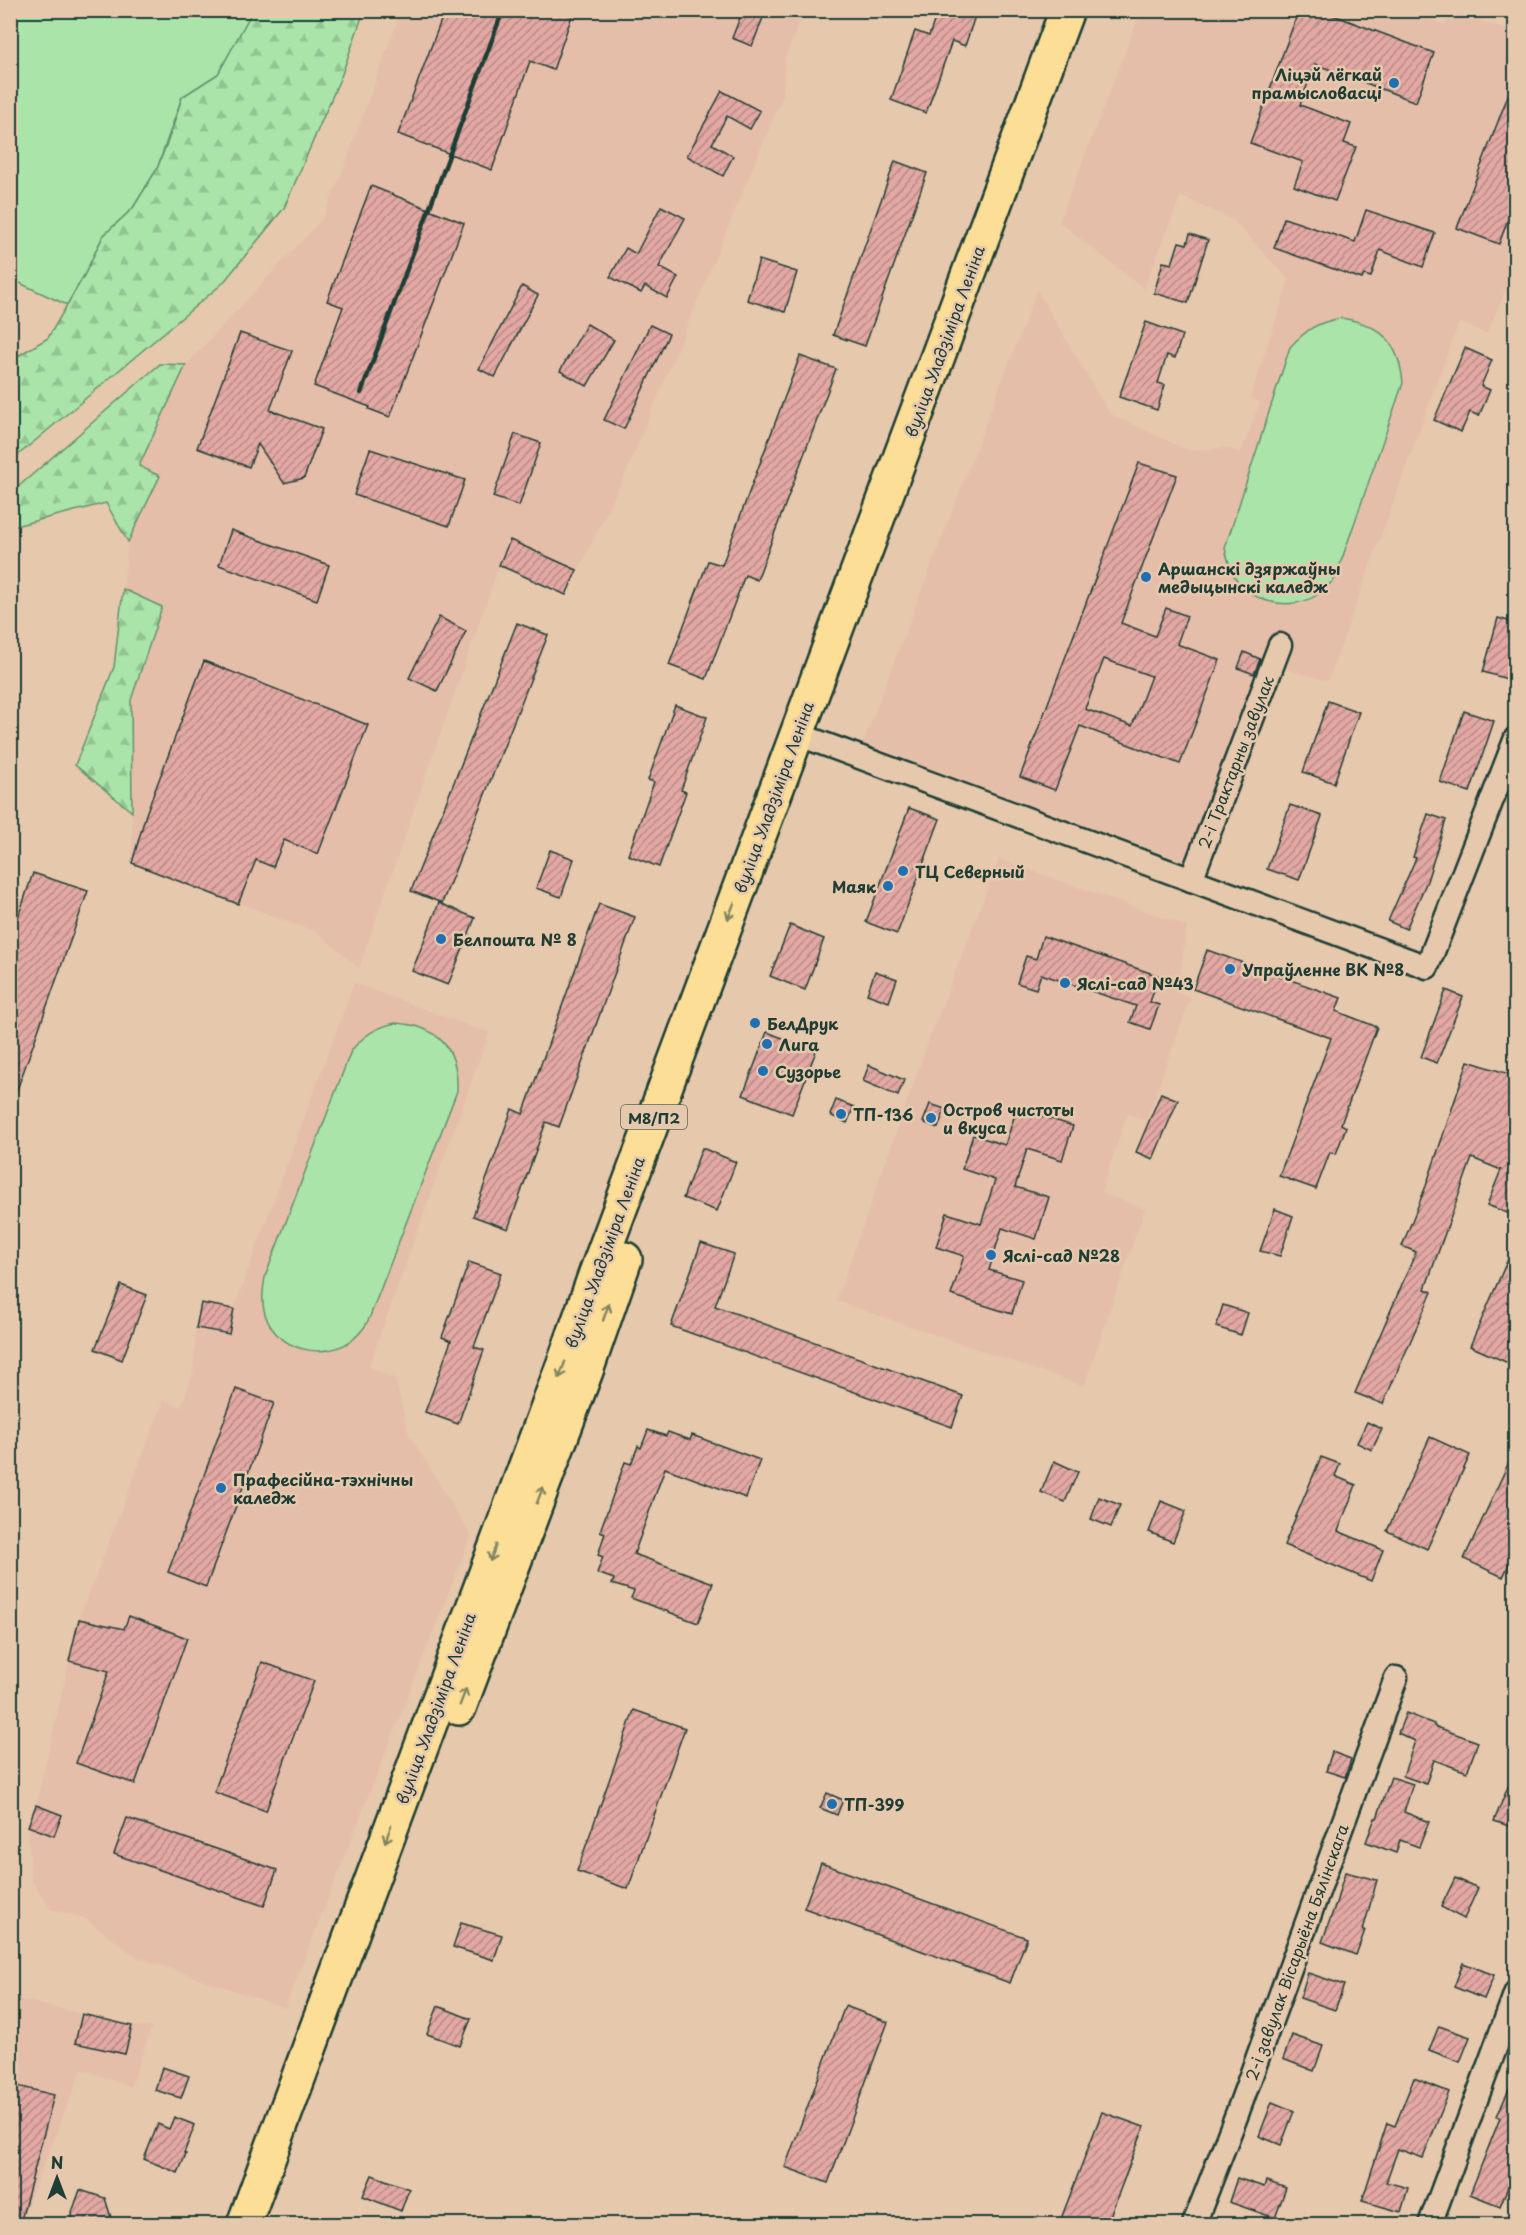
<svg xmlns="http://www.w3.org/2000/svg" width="1526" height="2235" font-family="'Playpen Sans',sans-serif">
<defs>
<pattern id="forest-firs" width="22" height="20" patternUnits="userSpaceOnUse" patternTransform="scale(1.5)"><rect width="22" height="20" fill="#aae4a9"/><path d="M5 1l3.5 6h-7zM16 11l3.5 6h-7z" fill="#92c492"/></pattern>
<pattern id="building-hatch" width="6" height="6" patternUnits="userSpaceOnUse" patternTransform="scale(1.5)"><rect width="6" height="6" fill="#e3a8a3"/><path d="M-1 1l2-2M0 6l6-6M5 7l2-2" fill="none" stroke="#b78a86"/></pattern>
</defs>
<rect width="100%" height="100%" fill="#e6c8ad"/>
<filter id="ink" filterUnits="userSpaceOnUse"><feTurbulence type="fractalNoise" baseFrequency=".0167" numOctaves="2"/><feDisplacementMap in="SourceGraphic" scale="12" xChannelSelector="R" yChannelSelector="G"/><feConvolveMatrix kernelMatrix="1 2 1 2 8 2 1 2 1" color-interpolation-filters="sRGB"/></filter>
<g filter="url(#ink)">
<!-- built -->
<g fill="#e5beaa">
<polygon points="1432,10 1429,19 1445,25 1451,11 1515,32 1515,268 1487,334 1459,322 1328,681 1282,668 1209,871 863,743 1037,290 1110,414 1188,450 1226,448 1241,452 1260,402 1250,398 1289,280 1233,220 1181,196 1144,289 1059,222 1141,11"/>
<polygon points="401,11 804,11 785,58 783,95 626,473 566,595 499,566 359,968 318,933 132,863 131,700 162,607 123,589 128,542 159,476 139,466 186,365 323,218 343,170"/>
<polygon points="999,859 1187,926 1178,993 1191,997 1146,1120 1127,1114 1101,1193 1145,1209 1084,1386 836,1301 929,1040"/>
<polygon points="354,983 489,1033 369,1366 395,1379 409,1434 471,1536 285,2008 137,1957 84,1918 51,1909 31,1879 28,1826 36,1805 79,1619 164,1400 181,1407 193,1373 196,1328 201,1303 234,1308"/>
<polygon points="11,1997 132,2026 152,2027 131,2087 82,2069 20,2224 11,2224"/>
</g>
<!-- green -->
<g fill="#aae4a9" stroke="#64906e" stroke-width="1.5">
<polygon points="11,11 253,11 218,74 182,97 157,169 133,208 103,236 85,274 67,305 11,279"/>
<path d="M1341 318C1381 324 1399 342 1403 383L1335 579C1330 583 1326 589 1321 592 1297 611 1260 606 1239 583 1231 573 1228 561 1225 548L1290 347C1307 329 1316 323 1341 318Z"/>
<path d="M395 1023C437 1025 459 1048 457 1091L371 1314C369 1319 366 1326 362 1330 337 1364 277 1355 265 1314 261 1301 263 1290 265 1277L351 1051C364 1035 375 1028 395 1023Z"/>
</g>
<!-- forest -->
<g fill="url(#forest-firs)" stroke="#64906e" stroke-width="1.5">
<polygon points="253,10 364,11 342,74 284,208 223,283 11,461 11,360 48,338 85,274 103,236 133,208 157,169 172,130 182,97 218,74"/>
<polygon points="160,364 186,365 139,466 160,476 128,542 106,503 11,527 11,493"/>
<polygon points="123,589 162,607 131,700 132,812 75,765 114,667"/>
</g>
<!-- building -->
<g fill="url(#building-hatch)" stroke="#1f3d34" stroke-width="1.5" fill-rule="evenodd">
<polygon points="445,10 574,10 553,70 530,61 492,170 398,134"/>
<polygon points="743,10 766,10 752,46 732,38"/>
<polygon points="938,10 977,10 965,46 952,41 926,113 891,100 915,31 929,36"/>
<polygon points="1299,10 1335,10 1333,15 1434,53 1416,102 1315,64 1300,105 1351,124 1344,143 1356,147 1335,201 1294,186 1303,162 1250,143"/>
<polygon points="1514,80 1515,200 1499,244 1457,228"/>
<polygon points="722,91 760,111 750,129 727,116 712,144 733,156 723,176 687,156"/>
<polygon points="895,161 927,173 865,346 833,335"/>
<polygon points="371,186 464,223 390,417 369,409 370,407 314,386 343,307 327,301"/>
<polygon points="661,206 685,218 659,267 678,277 667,298 645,286 641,293 610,277 626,248 636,254"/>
<polygon points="1366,210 1435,233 1423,267 1380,250 1371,277 1364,275 1362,279 1274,248 1284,218 1355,242"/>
<polygon points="1190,234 1208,240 1188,303 1154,293 1163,262 1172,264 1179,242 1187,244"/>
<polygon points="759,260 797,272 785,312 747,300"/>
<polygon points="522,286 538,295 495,377 479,369"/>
<polygon points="1146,322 1182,335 1175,358 1167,355 1158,383 1165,385 1157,410 1119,397"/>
<polygon points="587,324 614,340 587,386 560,371"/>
<polygon points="650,325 669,334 624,429 604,420"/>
<polygon points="240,333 292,351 270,410 322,429 304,478 284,483 258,444 249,467 197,448"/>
<polygon points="1465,348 1492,360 1481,386 1490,390 1479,416 1470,412 1461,432 1434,420"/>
<polygon points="800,356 836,369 757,580 745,575 706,679 669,665 708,561 722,565"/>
<polygon points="515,434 541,443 519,506 493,497"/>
<polygon points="370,449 465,480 449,526 354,495"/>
<path d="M1139 463 1177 475 1121 623 1155 636 1166 608 1187 616 1177 644 1220 660 1180 764 1080 726 1055 790 1020 777ZM1104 659 1151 676 1132 726 1085 709Z"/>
<polygon points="231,530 329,565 317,600 219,565"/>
<polygon points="510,540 577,570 566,595 499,565"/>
<polygon points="439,617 466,631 437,691 409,678"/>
<polygon points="1498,618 1515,623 1515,664 1511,680 1483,672"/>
<polygon points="517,623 548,635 442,903 411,891"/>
<polygon points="1244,652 1260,659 1254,674 1238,668"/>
<polygon points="204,661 368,725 318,854 284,840 273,867 256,860 238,904 132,863 146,814"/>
<polygon points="1328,701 1359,712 1334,783 1303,772"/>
<polygon points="675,705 707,717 681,790 686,792 659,867 628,855 654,782 648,780"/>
<polygon points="1464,711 1494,721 1470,792 1440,782"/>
<polygon points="1290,805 1322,816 1299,880 1267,869"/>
<polygon points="909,808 940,819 897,934 866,922"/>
<polygon points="1428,814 1446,820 1427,881 1406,929 1388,921 1416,858 1413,857"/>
<polygon points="550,850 574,859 561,897 536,888"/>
<polygon points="33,873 88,891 13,1101 10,1101 10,941"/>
<polygon points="439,903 475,918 448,985 412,971"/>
<polygon points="599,904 635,917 559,1127 546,1122 508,1229 473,1216 512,1109 523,1114"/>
<polygon points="790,925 824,939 805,990 770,976"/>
<polygon points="1043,936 1159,976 1150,1002 1159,1005 1150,1029 1130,1022 1136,1006 1041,974 1036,989 1017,983 1026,956 1036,959"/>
<polygon points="1207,950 1341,998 1336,1011 1377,1027 1341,1124 1346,1127 1336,1154 1330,1152 1316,1189 1279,1176 1331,1038 1193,989"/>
<polygon points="875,971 897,979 889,1002 867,994"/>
<polygon points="1446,990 1463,997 1437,1063 1421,1057"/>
<polygon points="767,1032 816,1051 792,1114 743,1095"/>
<polygon points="1468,1061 1515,1076 1515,1216 1487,1205 1501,1170 1472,1158 1425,1289 1432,1292 1383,1404 1355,1393 1416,1252 1402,1246 1426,1186"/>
<polygon points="869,1065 904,1080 898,1096 863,1081"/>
<polygon points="1161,1093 1178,1100 1153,1159 1136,1152"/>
<polygon points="836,1100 854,1107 847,1123 830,1115"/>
<polygon points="930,1104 945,1109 938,1128 923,1122"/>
<polygon points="1017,1108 1073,1126 1062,1160 1027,1149 1015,1187 1049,1197 1036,1239 1002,1228 989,1270 1022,1280 1012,1314 951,1295 964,1256 936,1247 947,1213 981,1224 995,1180 962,1169 973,1135 1005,1145"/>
<polygon points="702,1148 736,1162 717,1211 683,1198"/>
<polygon points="1275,1209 1293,1216 1280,1256 1260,1251"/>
<polygon points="701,1243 734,1254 715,1306 963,1396 952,1427 671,1326"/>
<polygon points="1515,1243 1515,1346 1508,1363 1470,1346"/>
<polygon points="469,1262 501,1273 474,1347 484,1350 458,1424 425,1412 451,1341 442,1337"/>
<polygon points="121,1285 147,1295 122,1360 95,1349"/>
<polygon points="201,1303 234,1309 229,1334 196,1328"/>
<polygon points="1223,1305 1248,1313 1241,1335 1216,1327"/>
<polygon points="236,1389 274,1403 206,1587 168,1572"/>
<polygon points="1367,1422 1382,1429 1372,1450 1357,1443"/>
<polygon points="648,1430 666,1436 668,1432 690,1440 692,1435 760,1460 746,1498 665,1468 634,1554 713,1583 698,1623 631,1598 634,1591 612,1584 614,1579 597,1573 603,1557 598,1555 605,1533 600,1531 625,1462 631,1464 638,1446 641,1448"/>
<polygon points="1430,1437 1470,1455 1427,1549 1387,1531"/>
<polygon points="1515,1449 1515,1551 1503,1577 1464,1559"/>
<polygon points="1321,1457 1340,1464 1335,1476 1356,1485 1338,1531 1383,1550 1371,1581 1284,1545"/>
<polygon points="1054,1461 1078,1472 1065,1502 1041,1492"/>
<polygon points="1099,1497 1120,1505 1111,1527 1091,1519"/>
<polygon points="1161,1501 1186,1511 1173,1542 1149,1532"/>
<polygon points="129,1616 187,1638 135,1784 76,1763 109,1671 69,1661 79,1619 124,1629"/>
<polygon points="262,1662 314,1681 266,1811 214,1792"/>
<polygon points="634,1710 685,1728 628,1889 577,1871"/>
<polygon points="1406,1713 1434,1724 1434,1726 1478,1742 1467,1772 1434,1760 1426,1784 1403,1776 1415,1741 1398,1733"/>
<polygon points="1332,1752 1351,1759 1345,1777 1326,1771"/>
<polygon points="1515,1770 1515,1828 1494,1821"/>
<polygon points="1391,1777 1413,1784 1404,1812 1429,1822 1419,1847 1400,1840 1396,1853 1366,1842 1375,1818 1377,1818"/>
<polygon points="827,1793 843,1800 837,1815 820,1808"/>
<polygon points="36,1805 62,1815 54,1836 28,1826"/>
<polygon points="127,1818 277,1870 264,1906 114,1854"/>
<polygon points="821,1863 1027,1938 1010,1983 804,1908"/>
<polygon points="1345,1872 1377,1880 1363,1930 1365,1930 1356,1955 1322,1942 1336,1903"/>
<polygon points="1455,1878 1478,1888 1464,1919 1441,1907"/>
<polygon points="461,1923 502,1935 494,1960 453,1947"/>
<polygon points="1463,1963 1494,1975 1484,1999 1454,1987"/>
<polygon points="1308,1973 1344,1985 1335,2010 1300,1998"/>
<polygon points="438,2006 471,2019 460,2046 427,2034"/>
<polygon points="845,2006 888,2022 828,2183 785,2167"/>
<polygon points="82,2014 132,2026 125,2054 75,2043"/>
<polygon points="1439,2026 1470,2037 1460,2062 1429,2050"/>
<polygon points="1292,2035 1323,2046 1314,2071 1283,2059"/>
<polygon points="162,2067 189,2076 181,2098 155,2090"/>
<polygon points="1515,2076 1515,2184 1510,2182 1500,2206 1470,2194 1500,2118 1497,2116"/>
<polygon points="1414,2078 1449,2092 1423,2158 1398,2149 1386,2182 1408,2188 1401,2212 1362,2201 1387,2123 1395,2126"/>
<polygon points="10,2084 54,2095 20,2224 10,2224"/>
<polygon points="1272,2102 1294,2111 1281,2145 1259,2136"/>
<polygon points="1102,2112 1144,2127 1107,2224 1059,2224"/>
<polygon points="174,2117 195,2125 184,2153 186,2154 178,2173 144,2159 158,2124 169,2129"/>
<polygon points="372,2175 409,2189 401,2211 363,2196"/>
<polygon points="1237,2178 1264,2187 1266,2181 1286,2188 1275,2218 1229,2202"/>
<polygon points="80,2190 105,2198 113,2224 73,2224 72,2212"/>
</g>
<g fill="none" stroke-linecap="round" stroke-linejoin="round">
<!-- minor casing -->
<g stroke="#1f3d34" stroke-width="27">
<g id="minor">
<polyline points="797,734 1427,967 1516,738"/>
<polyline points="1191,880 1280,645"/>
<polyline points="1194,2224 1237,2114 1396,1678"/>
<polyline points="1430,2224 1516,1992"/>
</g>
</g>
<!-- primary casing -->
<g stroke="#1f3d34" stroke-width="38">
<g id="primary">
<polyline points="459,1708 586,1371 625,1259"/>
<polyline points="244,2224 564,1363 596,1273 1067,10"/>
</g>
</g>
<!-- minor -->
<use href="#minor" stroke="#e6c8ad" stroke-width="22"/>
<!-- primary -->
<use href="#primary" stroke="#fcde96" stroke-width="33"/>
<!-- rail -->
<polyline stroke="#1f3d34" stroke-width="4.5" points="361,393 503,10"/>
</g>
<!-- one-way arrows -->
<defs><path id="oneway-shaft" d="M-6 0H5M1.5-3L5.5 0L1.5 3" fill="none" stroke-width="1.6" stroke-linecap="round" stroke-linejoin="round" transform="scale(1.5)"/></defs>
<g stroke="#828560">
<use href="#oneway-shaft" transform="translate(731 911) rotate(111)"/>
<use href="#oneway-shaft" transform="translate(606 1312) rotate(-71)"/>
<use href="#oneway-shaft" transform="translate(562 1370) rotate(110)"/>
<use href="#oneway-shaft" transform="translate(540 1495) rotate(-69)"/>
<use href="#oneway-shaft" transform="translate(493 1553) rotate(111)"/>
<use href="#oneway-shaft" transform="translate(463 1697) rotate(-69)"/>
<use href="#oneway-shaft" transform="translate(388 1834) rotate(110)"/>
</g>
</g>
<!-- markers -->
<g fill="#1f6fb2" stroke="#e6c8ad" stroke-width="2">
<circle cx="1394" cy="83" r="6"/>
<circle cx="1146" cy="577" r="6"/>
<circle cx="903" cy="871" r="6"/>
<circle cx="888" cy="886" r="6"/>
<circle cx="441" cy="939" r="6"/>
<circle cx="1230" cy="969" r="6"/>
<circle cx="1065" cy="983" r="6"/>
<circle cx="755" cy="1023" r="6"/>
<circle cx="767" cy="1044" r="6"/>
<circle cx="763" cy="1071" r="6"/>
<circle cx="841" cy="1114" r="6"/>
<circle cx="931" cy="1118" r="6"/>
<circle cx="991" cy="1255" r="6"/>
<circle cx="221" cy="1488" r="6"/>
<circle cx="832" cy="1804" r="6"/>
</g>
<g text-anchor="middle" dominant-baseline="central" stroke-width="5" stroke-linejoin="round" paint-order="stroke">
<!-- shield labels -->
<rect fill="#e6c8ad" stroke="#5b6758" stroke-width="1.5" x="621" y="1105" width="66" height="24" rx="4.5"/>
<g font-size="15" font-weight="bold" fill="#1f3d34">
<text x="654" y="1117">М8/П2</text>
</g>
<!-- poi labels -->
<g font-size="16" font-weight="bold" fill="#1f3d34" stroke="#e6c8ad" text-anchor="start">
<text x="1382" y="74" text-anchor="end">Ліцэй лёгкай<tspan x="1382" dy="18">прамысловасці</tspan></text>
<text x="1158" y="568">Аршанскі дзяржаўны<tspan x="1158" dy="18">медыцынскі каледж</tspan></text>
<text x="915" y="871">ТЦ Северный</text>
<text x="876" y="886" text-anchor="end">Маяк</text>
<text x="453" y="939">Белпошта № 8</text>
<text x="1242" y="969">Упраўленне ВК №8</text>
<text x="1077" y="983">Яслі-сад №43</text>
<text x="767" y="1023">БелДрук</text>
<text x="779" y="1044">Лига</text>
<text x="775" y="1071">Сузорье</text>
<text x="943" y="1109">Остров чистоты<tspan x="943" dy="18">и вкуса</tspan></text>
<text x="853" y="1114">ТП-136</text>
<text x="1003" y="1255">Яслі-сад №28</text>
<text x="233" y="1479">Прафесійна-тэхнічны<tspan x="233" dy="18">каледж</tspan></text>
<text x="844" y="1804">ТП-399</text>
</g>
<!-- street labels -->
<g font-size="16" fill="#1f3d34" stroke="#e6c8ad">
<text transform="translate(944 341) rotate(-70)">вуліца Уладзіміра Леніна</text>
<text transform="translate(1235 762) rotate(-69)">2-і Трактарны завулак</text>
<text transform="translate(773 797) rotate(-70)">вуліца Уладзіміра Леніна</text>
<text transform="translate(604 1252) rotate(-70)">вуліца Уладзіміра Леніна</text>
<text transform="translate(435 1708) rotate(-70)">вуліца Уладзіміра Леніна</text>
<text transform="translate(1296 1952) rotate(-70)">2-і завулак Вісарыёна Бялінскага</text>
</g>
</g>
<!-- margin -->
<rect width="1526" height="2235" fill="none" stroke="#e6c8ad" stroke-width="36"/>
<rect x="18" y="18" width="1490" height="2199" fill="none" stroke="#1f3d34" stroke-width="2" filter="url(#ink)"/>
<!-- north arrow -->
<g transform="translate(57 2178)" stroke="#e6c8ad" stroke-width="4.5" paint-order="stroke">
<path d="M0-4.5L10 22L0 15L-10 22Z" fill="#1f3d34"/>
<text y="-9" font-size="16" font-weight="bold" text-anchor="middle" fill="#1f3d34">N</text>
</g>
</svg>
